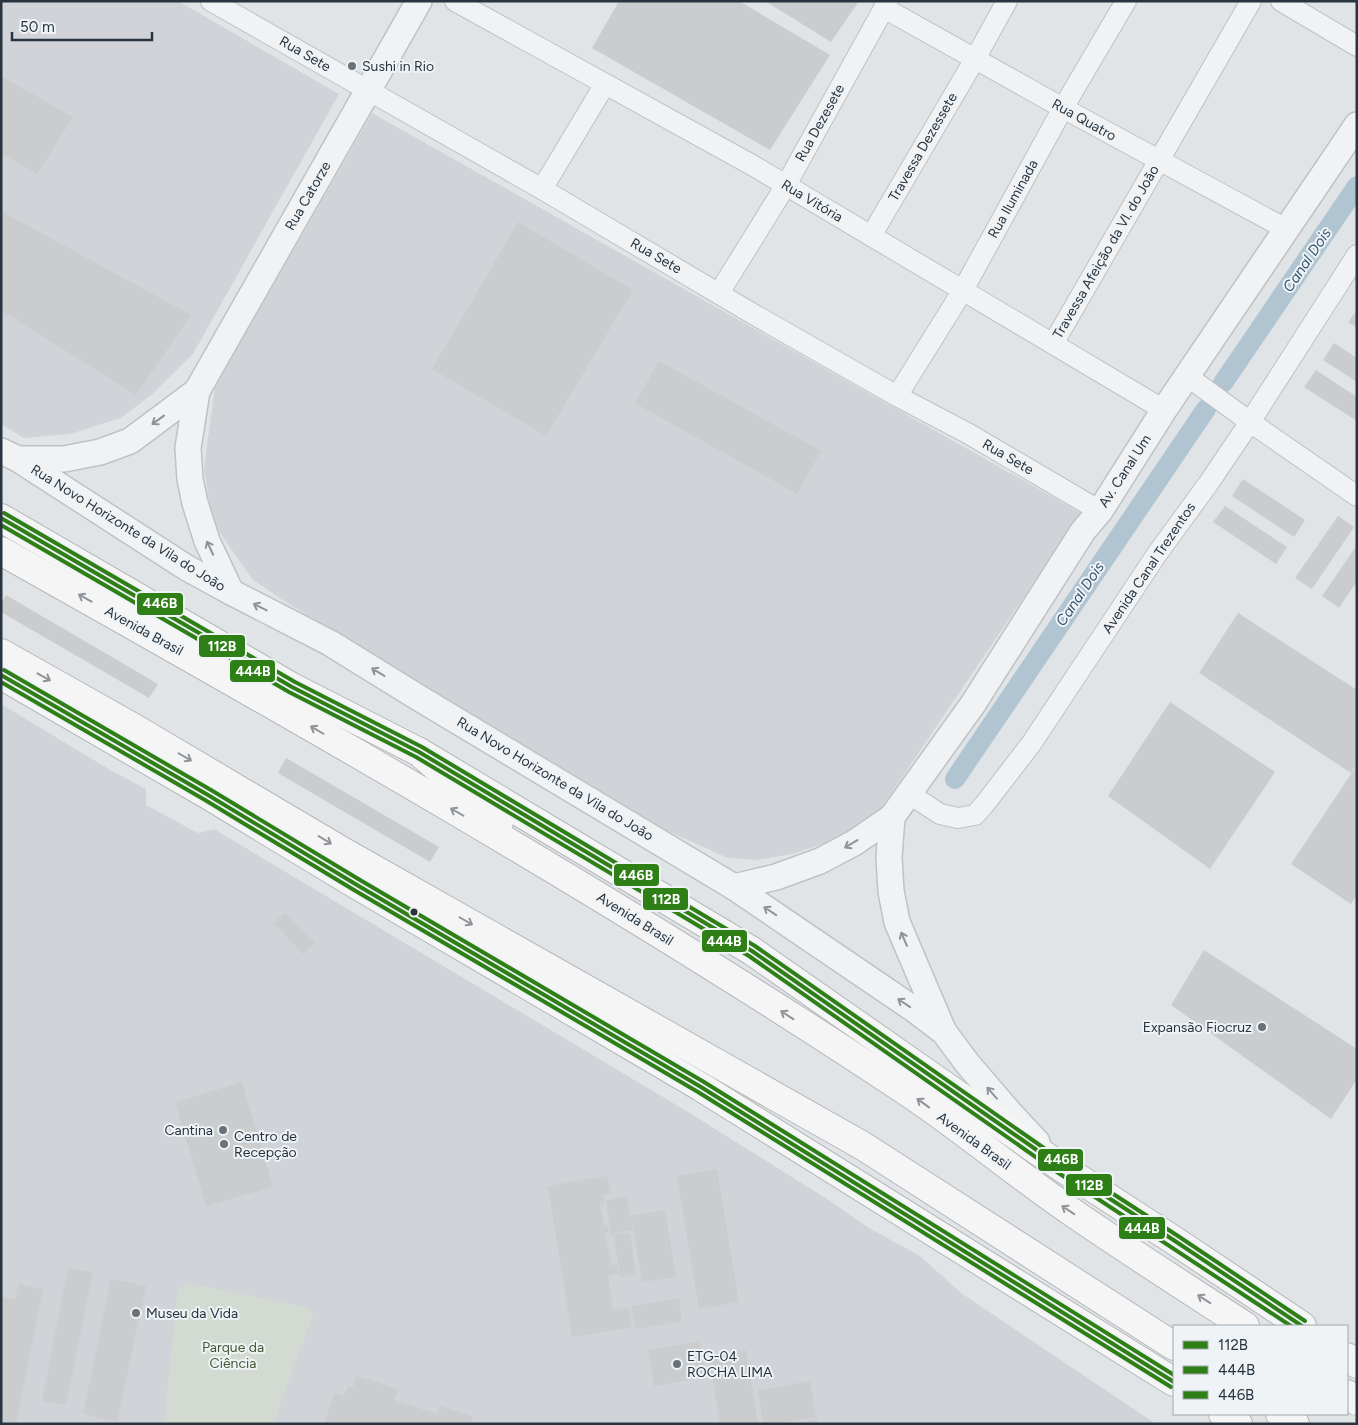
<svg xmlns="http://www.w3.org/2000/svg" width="1358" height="1425" font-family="Figtree,sans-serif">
<rect width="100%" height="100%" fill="#e1e4e6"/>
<!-- built -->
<g fill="#d0d4d9">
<polygon points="1,1 178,1 339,94 193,354 151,395 121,418 70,434 24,438 1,424"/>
<polygon points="372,113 1081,513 882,807 841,838 792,854 757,860 728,858 663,829 284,601 252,579 212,521 204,468 215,387"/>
<polygon points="1,704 112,771 146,789 146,805 198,833 214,829 688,1112 827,1199 869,1228 920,1256 961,1293 1156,1424 1,1424"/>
</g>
<!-- green -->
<polygon fill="#d3dad2" points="188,1283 308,1308 313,1314 273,1424 164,1424 178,1289"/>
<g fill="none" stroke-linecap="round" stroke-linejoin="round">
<!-- canal -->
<g stroke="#b0c4d1" stroke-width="20">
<polyline points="1223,383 1357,186"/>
<polyline points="955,779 1206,409"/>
</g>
</g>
<!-- building -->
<g fill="#caccce">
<polygon points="619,1 739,1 830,55 770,150 592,48"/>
<polygon points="765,1 859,1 831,42"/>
<polygon points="1,76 73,117 37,174 1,153"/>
<polygon points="1,211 191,315 136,395 1,310"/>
<polygon points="518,222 633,290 546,436 432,369"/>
<polygon points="1357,310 1357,328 1348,322"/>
<polygon points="1334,343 1357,358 1357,382 1323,360"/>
<polygon points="659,361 821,451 797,494 635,403"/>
<polygon points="1316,370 1357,397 1357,421 1304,387"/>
<polygon points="1243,479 1305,520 1294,537 1232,496"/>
<polygon points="1225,506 1287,547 1276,564 1213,522"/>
<polygon points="1338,516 1354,527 1312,589 1295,578"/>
<polygon points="1357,545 1357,581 1339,608 1322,596"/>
<polygon points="6,595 158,684 149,698 1,612 1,603"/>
<polygon points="1238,613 1357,690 1357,764 1351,773 1199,673"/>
<polygon points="1170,702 1275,772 1210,869 1108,796"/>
<polygon points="286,758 439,847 430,862 278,773"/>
<polygon points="1357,765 1357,895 1351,904 1291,864"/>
<polygon points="285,912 315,943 303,954 274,923"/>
<polygon points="1204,950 1357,1049 1357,1079 1331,1119 1171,1005"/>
<polygon points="242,1082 273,1187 206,1206 175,1102"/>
<polygon points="717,1169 739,1302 699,1309 677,1176"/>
<polygon points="607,1176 611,1193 603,1195 605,1203 600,1203 604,1226 608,1225 609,1232 605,1232 611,1266 617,1264 618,1274 608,1276 613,1310 629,1307 632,1327 572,1337 548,1186"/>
<polygon points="627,1197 633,1230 611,1234 606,1200"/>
<polygon points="665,1210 676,1277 642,1282 631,1216"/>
<polygon points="630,1233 636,1274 620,1277 614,1235"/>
<polygon points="68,1268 93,1272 66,1405 42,1401"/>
<polygon points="111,1279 146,1286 117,1422 83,1414"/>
<polygon points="18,1284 43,1289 16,1424 1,1424 1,1297 15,1299"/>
<polygon points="679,1298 682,1321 635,1329 631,1306"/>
<polygon points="700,1341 706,1377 654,1386 648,1350"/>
<polygon points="746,1350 758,1424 720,1424 709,1356"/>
<polygon points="357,1376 398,1389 394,1400 437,1414 440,1406 472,1416 472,1424 324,1424 334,1393 344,1396 348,1386 353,1387"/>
<polygon points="810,1381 816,1417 775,1424 763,1424 758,1390"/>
<polygon points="817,1419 818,1424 797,1424 797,1423"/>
</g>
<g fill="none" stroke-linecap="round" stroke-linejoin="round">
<!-- minor casing -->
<g stroke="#bfc2c4" stroke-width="22">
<g id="minor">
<polyline points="211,1 542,189 753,314 897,396 969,434 1100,511"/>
<polyline points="455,1 752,165 1164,410"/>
<polyline points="1281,1 1357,46"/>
<polyline points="884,8 1063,108 1286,229"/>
<polyline points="542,189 605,84"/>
<polyline points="871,236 975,59 1007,1"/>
<polyline points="719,293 786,185 888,1"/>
<polyline points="1053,344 1251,1"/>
<polyline points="1187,376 1250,422 1357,496"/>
<polyline points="897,396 963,290 1063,108 1126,1"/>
<polyline points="908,793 940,814 958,818 975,815 984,805 1031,744 1157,554 1208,484 1250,422 1357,255"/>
</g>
</g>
<!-- tertiary casing -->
<g stroke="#bfc2c4" stroke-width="28">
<g id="tertiary">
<polyline points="1,451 18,459 187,568 231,592 330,643 419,698 734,887 915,1010 944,1032 967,1063 1009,1112 1037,1142"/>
<polyline points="18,459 64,459 100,452 130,441 197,391"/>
<polyline points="231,592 207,541 195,503 190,479 188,448 197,391 419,1"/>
<polyline points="892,817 889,857 891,891 897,922 943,1030"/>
<polyline points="734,887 776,877 820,861 854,843 892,817 973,704 1083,531 1100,511 1164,410 1357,125"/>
</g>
</g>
<!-- trunk casing -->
<g stroke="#b4b7bb" stroke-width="30">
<g id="trunk">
<polyline points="1,518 292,687 419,752 752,951 1061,1167 1175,1241 1302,1326"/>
<polyline points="1,675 208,795 357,885 701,1087 1174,1382"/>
<polyline points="1347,1357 1357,1364"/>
<polyline points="1223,1414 1238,1424"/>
</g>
</g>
<!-- motorway casing -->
<g stroke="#b4b7bb" stroke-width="30">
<g id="motorway">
<path d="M1 551C309 724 617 899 912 1095 965 1131 1014 1172 1066 1208 1125 1249 1185 1287 1245 1326"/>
<polyline points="1,653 134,728 342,851 863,1146 1174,1346"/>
<polyline points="419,752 499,822"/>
<polyline points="1347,1394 1357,1401"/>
<polyline points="1280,1414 1295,1424"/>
</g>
</g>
<!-- minor -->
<use href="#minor" stroke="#f1f2f3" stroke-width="20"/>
<!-- tertiary -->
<use href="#tertiary" stroke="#f1f2f3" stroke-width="25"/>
<!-- trunk -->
<use href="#trunk" stroke="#f5f5f6" stroke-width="28"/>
<!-- motorway -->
<use href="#motorway" stroke="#f5f5f6" stroke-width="28"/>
<!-- bus-1 casing -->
<g stroke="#eff3f6" stroke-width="8">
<g id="bus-1">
<polyline points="1,518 292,687 419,752 752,951 1061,1167 1175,1241 1302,1326"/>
<polyline points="1,675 208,795 357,885 701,1087 1174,1382"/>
</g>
</g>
<!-- bus-2 casing -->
<g stroke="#eff3f6" stroke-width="8">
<g id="bus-2">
<polyline points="1,525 289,692 416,757 749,956 1057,1172 1291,1326"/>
<polyline points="1,682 205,800 354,890 698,1092 1171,1387"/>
</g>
</g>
<!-- bus-3 casing -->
<g stroke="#eff3f6" stroke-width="8">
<g id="bus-3">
<polyline points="4,513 295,682 422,747 755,946 1064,1162 1178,1236 1305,1321"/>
<polyline points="4,670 211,790 360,880 704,1082 1174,1375"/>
</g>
</g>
<!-- bus-1 -->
<use href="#bus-1" stroke="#2e7f16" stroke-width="4"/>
<!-- bus-2 -->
<use href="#bus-2" stroke="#2e7f16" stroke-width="4"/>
<!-- bus-3 -->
<use href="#bus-3" stroke="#2e7f16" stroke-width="4"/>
</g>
<!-- one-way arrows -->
<defs><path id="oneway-shaft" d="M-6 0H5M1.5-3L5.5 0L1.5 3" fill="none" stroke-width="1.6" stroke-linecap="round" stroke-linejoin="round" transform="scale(1.25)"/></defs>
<g stroke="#8c9399">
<use href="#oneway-shaft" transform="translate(158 420) rotate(144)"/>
<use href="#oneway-shaft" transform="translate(210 548) rotate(-115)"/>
<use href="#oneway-shaft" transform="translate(260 607) rotate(-153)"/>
<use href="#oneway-shaft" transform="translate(378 672) rotate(-149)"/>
<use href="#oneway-shaft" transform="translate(851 844) rotate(149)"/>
<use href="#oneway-shaft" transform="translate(770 911) rotate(-146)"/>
<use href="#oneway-shaft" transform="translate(904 939) rotate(-113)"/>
<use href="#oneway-shaft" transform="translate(904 1003) rotate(-146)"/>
<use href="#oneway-shaft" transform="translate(992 1093) rotate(-131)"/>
</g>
<g stroke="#8e949a">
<use href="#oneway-shaft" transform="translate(85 598) rotate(-151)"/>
<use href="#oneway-shaft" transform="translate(44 677) rotate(29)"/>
<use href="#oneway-shaft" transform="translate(317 730) rotate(-150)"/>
<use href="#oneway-shaft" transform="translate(185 757) rotate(30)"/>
<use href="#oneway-shaft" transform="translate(457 812) rotate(-150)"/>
<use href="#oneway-shaft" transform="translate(325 840) rotate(31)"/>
<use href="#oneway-shaft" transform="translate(466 921) rotate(30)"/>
<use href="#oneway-shaft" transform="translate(787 1015) rotate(-147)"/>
<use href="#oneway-shaft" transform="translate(923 1103) rotate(-144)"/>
<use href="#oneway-shaft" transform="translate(1068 1210) rotate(-146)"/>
<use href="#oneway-shaft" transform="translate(1204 1299) rotate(-147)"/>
</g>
<!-- markers -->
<g fill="#697279" stroke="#eff3f6" stroke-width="2">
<circle cx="352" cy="66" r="5"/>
<circle cx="1262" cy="1027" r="5"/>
<circle cx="223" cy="1130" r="5"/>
<circle cx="224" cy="1144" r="5"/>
<circle cx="136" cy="1313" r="5"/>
<circle cx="677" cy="1364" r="5"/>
</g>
<circle fill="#28343f" stroke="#eff3f6" stroke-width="2" cx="414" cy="912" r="4.5"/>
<g text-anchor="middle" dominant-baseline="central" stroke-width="4" stroke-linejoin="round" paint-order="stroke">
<!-- street labels -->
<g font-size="14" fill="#28343f" stroke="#eff3f6">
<text transform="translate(305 54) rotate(30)">Rua Sete</text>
<text transform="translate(1084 120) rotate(29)">Rua Quatro</text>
<text transform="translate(820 123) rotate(-61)">Rua Dezesete</text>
<text transform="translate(923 147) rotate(-60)">Travessa Dezessete</text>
<text transform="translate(308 196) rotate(-60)">Rua Catorze</text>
<text transform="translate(1013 199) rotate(-61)">Rua Iluminada</text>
<text transform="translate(812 201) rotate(31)">Rua Vitória</text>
<text transform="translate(1106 252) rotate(-60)">Travessa Afeição da Vl. do João</text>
<text transform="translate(656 256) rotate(30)">Rua Sete</text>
<text transform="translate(1008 457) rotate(30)">Rua Sete</text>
<text transform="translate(1125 471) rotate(-57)">Av. Canal Um</text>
<text transform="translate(128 528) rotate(32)">Rua Novo Horizonte da Vila do João</text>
<text transform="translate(1149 568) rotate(-56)">Avenida Canal Trezentos</text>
<text transform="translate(144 631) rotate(29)">Avenida Brasil</text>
<text transform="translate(555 779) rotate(31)">Rua Novo Horizonte da Vila do João</text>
<text transform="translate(635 919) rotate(32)">Avenida Brasil</text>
<text transform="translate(974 1141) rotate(36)">Avenida Brasil</text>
</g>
<!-- poi labels -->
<g font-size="14" fill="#28343f" stroke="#eff3f6" text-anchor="start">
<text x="362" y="66">Sushi in Rio</text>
<text x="1252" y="1027" text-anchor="end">Expansão Fiocruz</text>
<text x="213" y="1130" text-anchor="end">Cantina</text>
<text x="234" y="1136">Centro de<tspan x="234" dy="16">Recepção</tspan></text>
<text x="146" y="1313">Museu da Vida</text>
<text x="687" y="1356">ETG-04<tspan x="687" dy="16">ROCHA LIMA</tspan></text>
</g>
<!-- park labels -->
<g font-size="14" fill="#425b36" stroke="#eff3f6">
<text x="233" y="1347">Parque da<tspan x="233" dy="16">Ciência</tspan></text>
</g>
<!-- water labels -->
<g font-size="15" font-style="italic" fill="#335973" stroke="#eff3f6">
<text transform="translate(1307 260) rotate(-56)">Canal Dois</text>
<text transform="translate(1080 594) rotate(-56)">Canal Dois</text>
</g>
</g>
<g stroke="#eff3f6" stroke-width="2">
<rect x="136" y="592" width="48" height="24" rx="5" fill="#2e7f16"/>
<rect x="198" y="634" width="48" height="24" rx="5" fill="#2e7f16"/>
<rect x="229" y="659" width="47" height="24" rx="5" fill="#2e7f16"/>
<rect x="613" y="863" width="47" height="24" rx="5" fill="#2e7f16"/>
<rect x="642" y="887" width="47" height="24" rx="5" fill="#2e7f16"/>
<rect x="701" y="929" width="47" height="24" rx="5" fill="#2e7f16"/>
<rect x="1037" y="1148" width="47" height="24" rx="5" fill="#2e7f16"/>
<rect x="1065" y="1173" width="48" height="24" rx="5" fill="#2e7f16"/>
<rect x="1118" y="1216" width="48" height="24" rx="5" fill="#2e7f16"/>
</g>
<g font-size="14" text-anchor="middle" font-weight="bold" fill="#fff">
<text x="160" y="608">446B</text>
<text x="222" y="651">112B</text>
<text x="253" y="676">444B</text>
<text x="636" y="880">446B</text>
<text x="666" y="904">112B</text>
<text x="724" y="946">444B</text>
<text x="1061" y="1164">446B</text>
<text x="1089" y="1190">112B</text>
<text x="1142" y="1233">444B</text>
</g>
<!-- border -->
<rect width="1358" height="1425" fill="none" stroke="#28343f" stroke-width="5"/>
<!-- legend -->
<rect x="1173" y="1325" width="175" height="90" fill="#eff3f6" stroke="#9fa7ad"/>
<rect x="1183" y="1341" width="25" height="8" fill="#2e7f16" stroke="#9fa7ad"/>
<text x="1218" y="1350" font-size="15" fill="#28343f">112B</text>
<rect x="1183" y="1366" width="25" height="8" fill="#2e7f16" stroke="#9fa7ad"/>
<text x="1218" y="1375" font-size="15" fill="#28343f">444B</text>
<rect x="1183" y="1391" width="25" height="8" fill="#2e7f16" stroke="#9fa7ad"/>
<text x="1218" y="1400" font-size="15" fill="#28343f">446B</text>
<!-- scale -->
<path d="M12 32v8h140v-8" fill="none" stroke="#28343f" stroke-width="2.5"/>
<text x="20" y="32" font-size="15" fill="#28343f" stroke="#eff3f6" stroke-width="4" paint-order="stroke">50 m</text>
</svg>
